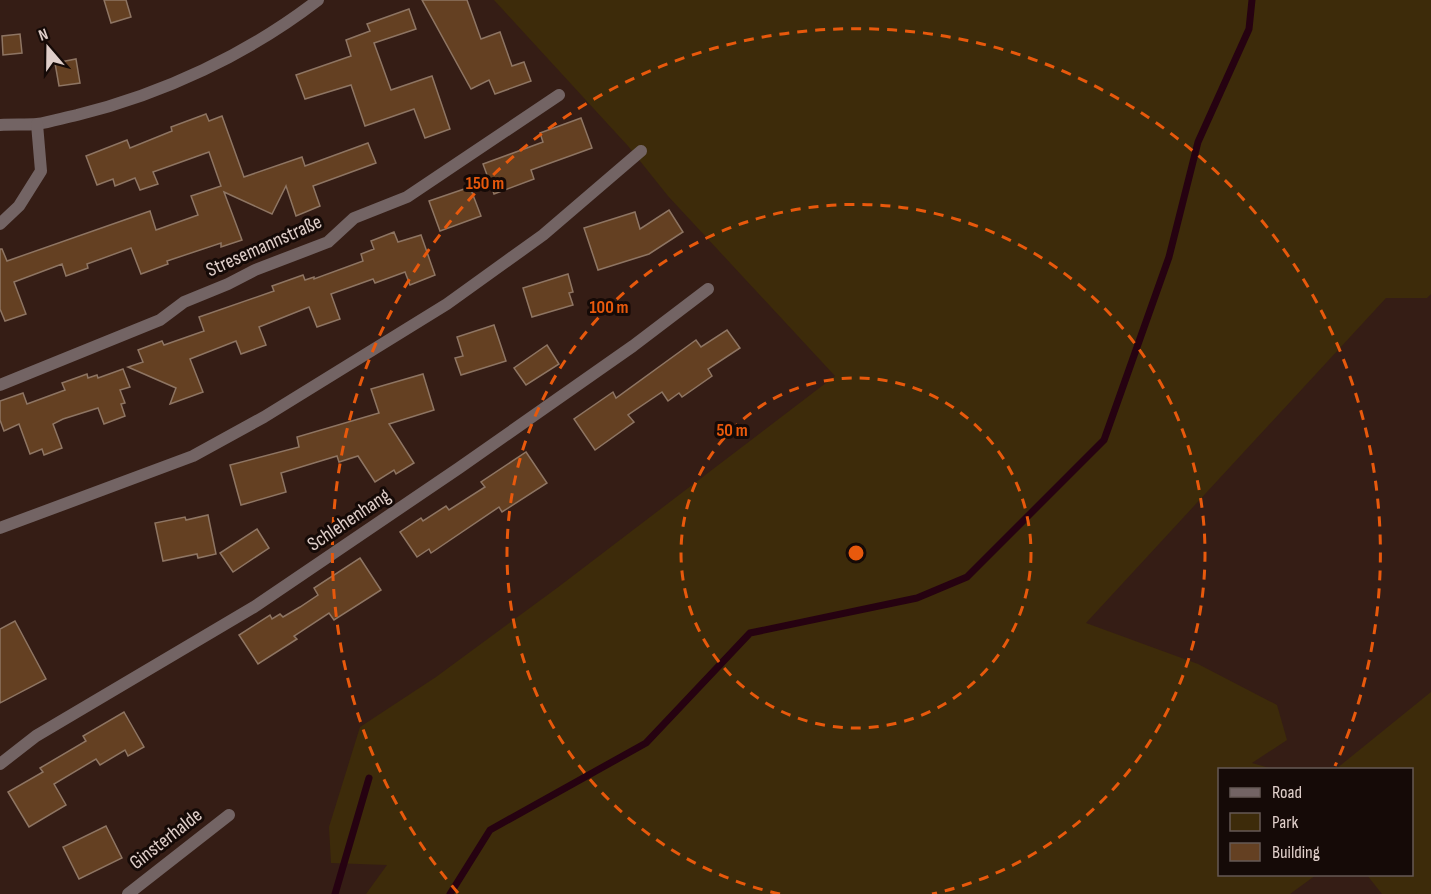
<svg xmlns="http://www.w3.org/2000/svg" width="1431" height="894" font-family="'Sofia Sans Condensed',sans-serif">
<rect width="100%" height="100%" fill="#351d15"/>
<!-- green -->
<g fill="#3d2b0a">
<polygon points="494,0 1431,0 1431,294 1427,298 1386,298 1086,623 1198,664 1277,705 1287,740 1252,763 1273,769 1220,770 1220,874 1316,875 1290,894 366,894 387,865 331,863 329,827 360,727 436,677 557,588 835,376 668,196 628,146"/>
<polygon points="1431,692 1431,894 1382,894 1367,875 1412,874 1412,770 1336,769"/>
</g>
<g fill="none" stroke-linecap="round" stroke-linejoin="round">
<!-- stream -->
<g stroke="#260211" stroke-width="7">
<polyline points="335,894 369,778"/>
<polyline points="450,894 490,830 646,743 750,633 917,598 967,577 1104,440 1169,257 1198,142 1249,29 1252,0"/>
</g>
</g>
<!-- building -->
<g fill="#644022" stroke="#8e7563" stroke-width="1.5">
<polygon points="104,0 126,0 131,17 111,23"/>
<polygon points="422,0 467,0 481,39 500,32 512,66 524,62 531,81 495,94 489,80 471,89"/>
<polygon points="409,9 416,29 374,43 391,90 432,76 450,129 425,138 414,109 365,126 351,85 305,99 296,75 351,56 346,40 370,31 367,24"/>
<polygon points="20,34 22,53 3,55 2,36"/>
<polygon points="76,59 80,83 59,86 55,63"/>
<polygon points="206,114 209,121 222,116 244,177 302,157 305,166 368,143 376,163 313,186 320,206 296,216 286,186 272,214 224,192 242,240 221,247 221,243 167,261 168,264 141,274 131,248 87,264 88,268 66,276 62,264 14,282 26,314 5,321 0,309 0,249 2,249 7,261 150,211 156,230 198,215 191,196 221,186 209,152 153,172 158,184 140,190 135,178 115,186 113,179 97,185 86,156 127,140 130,148 172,131 171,127"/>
<polygon points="581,118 592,148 531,170 534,179 494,194 483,164 543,142 540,133"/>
<polygon points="470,187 481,216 440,231 429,201"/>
<polygon points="669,210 683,232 649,254 598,270 584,228 635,212 640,229"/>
<polygon points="394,232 398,242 421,235 435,275 410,285 405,272 375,283 373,279 331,294 340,319 317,327 309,307 259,327 266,345 241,354 236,341 190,359 203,392 170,404 176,388 128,367 143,362 138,350 162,341 164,345 204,331 199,317 274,291 272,286 303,275 305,280 314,277 314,279 363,261 361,254 374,249 371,241"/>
<polygon points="568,274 573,292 569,293 573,305 532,317 523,288"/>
<polygon points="494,325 506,361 461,375 455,358 463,356 457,337"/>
<polygon points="727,330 740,348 708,369 712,376 682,397 679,393 668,401 662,392 628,415 634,422 595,450 574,419 613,392 616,398 696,340 701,347"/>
<polygon points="547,345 559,364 526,385 514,368"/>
<polygon points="123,369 130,387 120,390 125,403 121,404 125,416 104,424 98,408 63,419 53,424 62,448 44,455 42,449 30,454 19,424 4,431 0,420 0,401 23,393 27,404 65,390 62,383 87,374 88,378 97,375 98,378"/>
<polygon points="423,374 434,410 389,424 414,463 396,474 394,470 375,482 358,456 339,462 337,456 281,473 286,492 241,505 230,465 299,447 297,437 379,413 371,389"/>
<polygon points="526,452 547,483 502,512 499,507 431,553 429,549 417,557 400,532 421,518 423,521 446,506 449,510 485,487 481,482"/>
<polygon points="208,515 216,554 198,558 197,554 163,561 155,523 185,517 186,520"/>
<polygon points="257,529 269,548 233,572 220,553"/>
<polygon points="360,558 381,590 334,620 329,613 294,636 297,639 258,664 239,635 270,615 272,619 280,614 283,617 300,607 318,595 314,588"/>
<polygon points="15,621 46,679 0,703 0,629"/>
<polygon points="124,712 144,747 128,756 125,750 100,765 96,759 54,784 66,805 29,827 8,792 43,772 40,768 86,741 83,736"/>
<polygon points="106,826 122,858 79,879 63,847"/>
</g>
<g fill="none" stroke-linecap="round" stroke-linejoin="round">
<!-- service -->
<polyline stroke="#736464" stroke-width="12" points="0,528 193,456 264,417 447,304 543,235 641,151"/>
<!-- minor -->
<g stroke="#736464" stroke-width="12">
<path d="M0 125C12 124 25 125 37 124 50 122 63 118 77 115 163 94 248 54 318 0"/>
<polyline points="0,224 19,206 41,171 37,124"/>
<polyline points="0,385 160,320 184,302 228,284 255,270 328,242 354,218 407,197 559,95"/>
<polyline points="0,764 36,736 254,607 459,468 633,346 708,289"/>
<polyline points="128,894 229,815"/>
</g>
</g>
<!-- distance rings -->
<g fill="none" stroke="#e8590c" stroke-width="3" stroke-dasharray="10 8">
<circle cx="856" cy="553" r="175"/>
<path d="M780 894A349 349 0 1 1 932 894"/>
<path d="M458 893A524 524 0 1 1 1335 766"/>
</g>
<g text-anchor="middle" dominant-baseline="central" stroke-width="6" stroke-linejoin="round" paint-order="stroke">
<!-- street labels -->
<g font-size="20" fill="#e0cfca" stroke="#150a07">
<text transform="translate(264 246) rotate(-24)">Stresemannstraße</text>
<text transform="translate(349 520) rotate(-34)">Schlehenhang</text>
<text transform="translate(166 839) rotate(-38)">Ginsterhalde</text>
</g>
</g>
<circle cx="856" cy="553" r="9" fill="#e8590c" stroke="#150a07" stroke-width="3"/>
<g font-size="18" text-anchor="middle" font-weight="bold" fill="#e8590c" stroke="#150a07" stroke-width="6" stroke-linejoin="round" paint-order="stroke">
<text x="485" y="189">150 m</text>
<text x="609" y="313">100 m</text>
<text x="732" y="436">50 m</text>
</g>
<!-- legend -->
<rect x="1218" y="768" width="195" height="108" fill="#150a07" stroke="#665955" stroke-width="1.5"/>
<rect x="1230" y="788" width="30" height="9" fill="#736464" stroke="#665955" stroke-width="1.5"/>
<text x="1272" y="798" font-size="18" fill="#e0cfca">Road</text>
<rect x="1230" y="813" width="30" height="18" fill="#3d2b0a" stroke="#665955" stroke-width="1.5"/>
<text x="1272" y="828" font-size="18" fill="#e0cfca">Park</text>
<rect x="1230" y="843" width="30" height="18" fill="#644022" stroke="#665955" stroke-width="1.5"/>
<text x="1272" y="858" font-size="18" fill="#e0cfca">Building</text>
<!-- north arrow -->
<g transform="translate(48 48) rotate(340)" stroke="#150a07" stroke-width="4.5" paint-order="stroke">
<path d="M0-4.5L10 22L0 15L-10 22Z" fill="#e0cfca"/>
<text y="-9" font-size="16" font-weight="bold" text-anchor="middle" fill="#e0cfca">N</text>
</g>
</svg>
